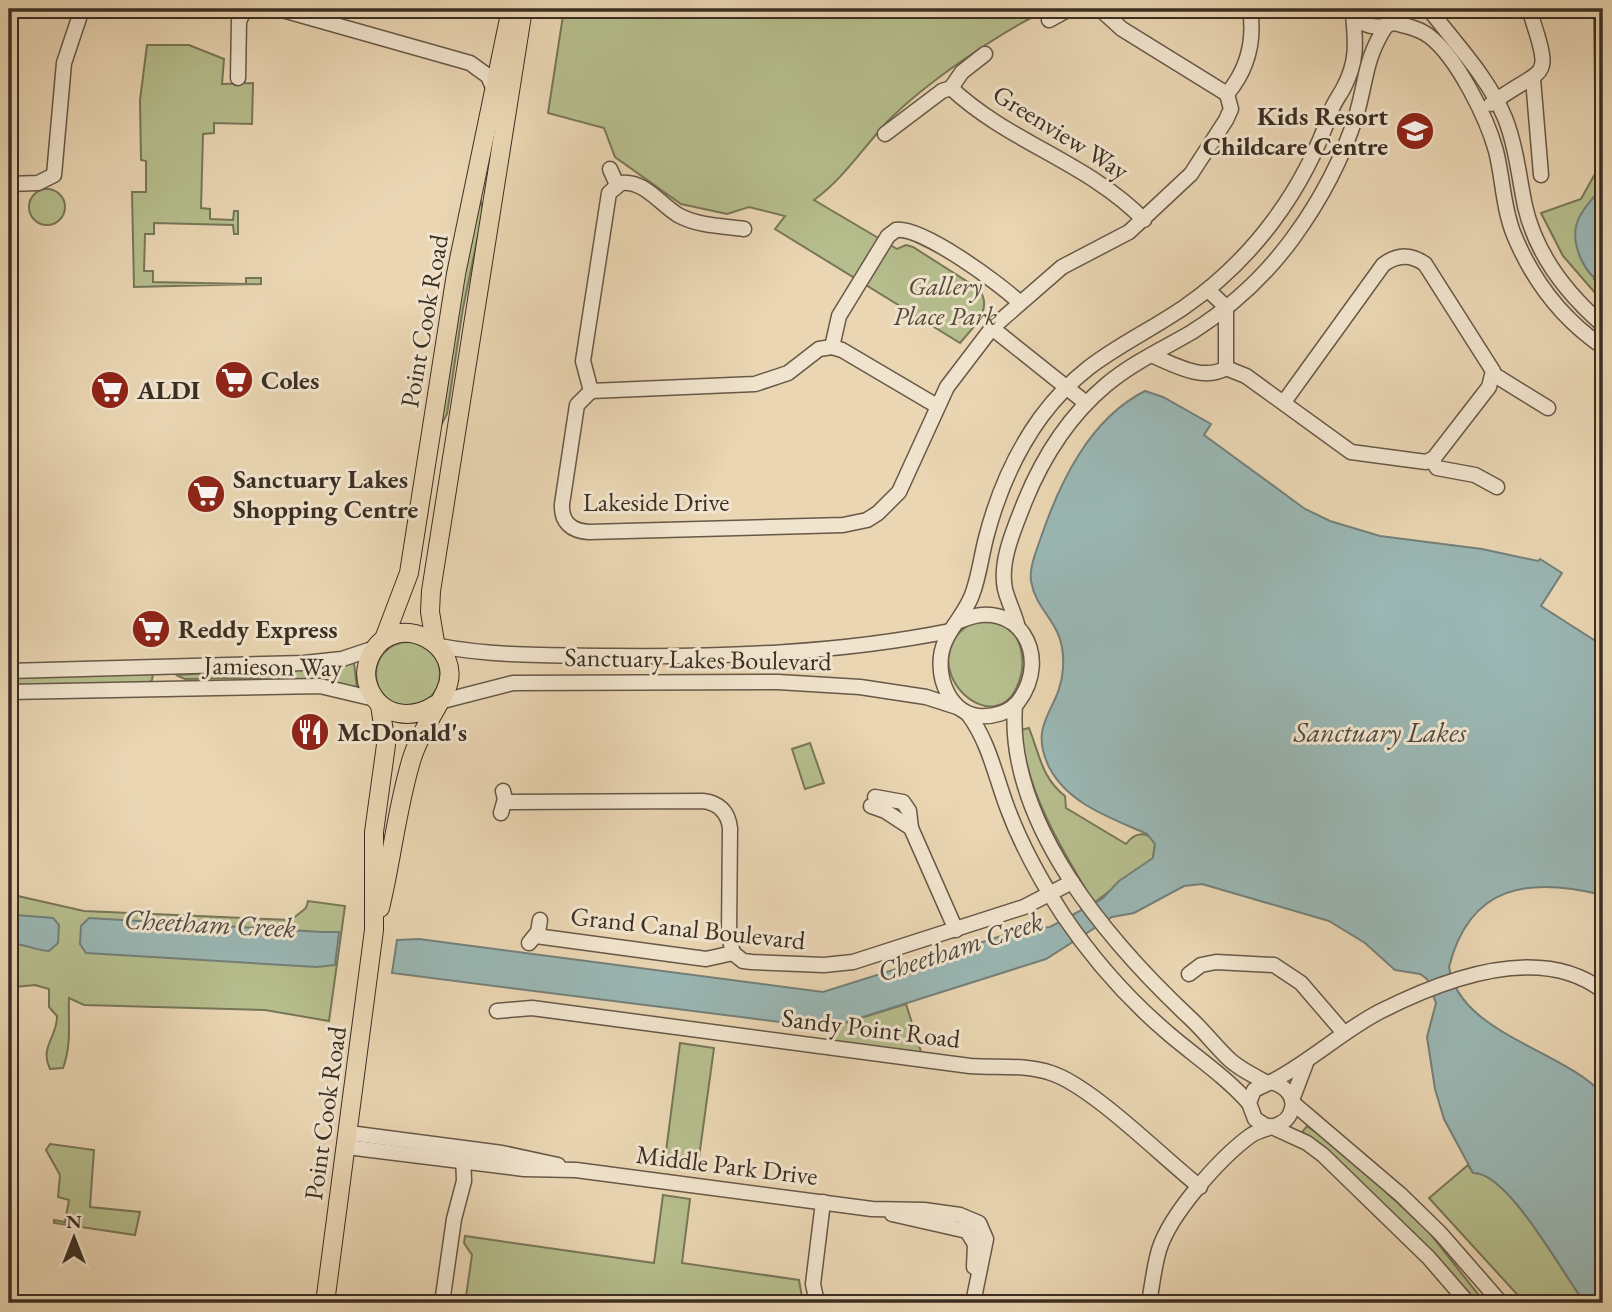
<svg xmlns="http://www.w3.org/2000/svg" width="1612" height="1312" font-family="'EB Garamond',serif">
<style>
.green{fill:#b6be8d;stroke:#787658;stroke-width:2}
.water{fill:#9ab7b4;stroke:#74807a;stroke-width:2}
.lines{fill:none;stroke-linecap:round;stroke-linejoin:round}
.minor-casing{stroke:#675847;stroke-width:17}
.major-casing{stroke:#3b2e23;stroke-width:20}
.minor{stroke:#f1e4ce;stroke-width:14}
.major{stroke:#ead6b3;stroke-width:18}
.labels{text-anchor:middle;dominant-baseline:central;stroke-width:6;stroke-linejoin:round;paint-order:stroke}
.poi-label{font-size:26px;font-weight:bold;fill:#3b2e23;stroke:#f1e4ce;text-anchor:start}
.street-label{font-size:26px;fill:#3b2e23;stroke:#f1e4ce}
.park-label{font-size:26px;font-style:italic;fill:#544b38;stroke:#f1e4ce}
.water-label{font-size:28px;font-style:italic;fill:#4e4940;stroke:#f1e4ce}
</style>
<rect width="100%" height="100%" fill="#ead6b3"/>
<filter id="stains"><feTurbulence type="fractalNoise" baseFrequency=".00286" numOctaves="4"/><feColorMatrix values="0 0 0 0 .2 0 0 0 0 .09 0 0 0 0 .02 0 0 0 .5 -.17"/></filter>
<radialGradient id="worn" r=".72"><stop offset=".6" stop-color="#630" stop-opacity="0"/><stop offset="1" stop-color="#630" stop-opacity=".3"/></radialGradient>
<g class="green">
<path d="M 564,9 L 1049,9 C 1001,31 924,84 887,122 C 864,147 842,180 814,200 L 897,249 L 906,245 L 913,247 L 979,289 C 994,310 973,327 960,343 L 775,229 L 785,216 L 749,207 L 727,214 L 681,204 L 615,157 L 604,128 L 548,113 Z"/>
<path d="M 1588,9 L 1603,9 L 1603,186 L 1592,200 L 1594,279 L 1603,283 L 1603,302 L 1563,256 L 1541,213 L 1581,199 L 1596,172 L 1594,16 Z"/>
<path d="M 147,45 L 189,45 L 224,59 L 222,84 L 253,83 L 252,124 L 214,123 L 214,133 L 203,134 L 201,208 L 210,209 L 210,219 L 233,220 L 234,211 L 238,211 L 238,234 L 234,234 L 233,225 L 154,223 L 154,234 L 145,234 L 144,271 L 153,271 L 153,282 L 246,284 L 246,278 L 261,278 L 261,284 L 134,287 L 132,192 L 146,192 L 146,161 L 141,160 L 140,100 Z"/>
<circle cx="47" cy="207" r="18"/>
<path d="M 480,197 L 483,212 L 463,308 L 447,414 L 439,429 L 456,314 Z"/>
<path d="M 979,619 C 987,621 999,621 1005,625 C 1021,635 1025,659 1021,675 C 1000,757 898,657 979,619 Z"/>
<circle cx="408" cy="674" r="32"/>
<path d="M 354,663 L 357,688 L 248,678 L 185,679 L 176,675 L 338,666 Z"/>
<path d="M 153,674 L 152,680 L 148,683 L 9,688 L 9,676 Z"/>
<path d="M 1029,728 C 1039,753 1042,779 1065,796 L 1066,808 L 1126,844 C 1134,833 1148,829 1155,844 L 1153,858 L 1094,903 C 1063,852 1026,792 1021,730 Z"/>
<path d="M 810,743 L 824,783 L 805,789 L 792,749 Z"/>
<path d="M 9,894 L 84,911 L 291,920 L 306,908 L 308,901 L 345,906 L 329,1021 L 265,1010 L 84,1005 L 69,998 C 68,1022 72,1044 63,1068 L 50,1069 C 39,1047 58,1036 57,1016 L 49,1007 L 49,989 L 35,985 L 15,987 L 15,947 L 9,947 Z"/>
<path d="M 906,1004 L 922,1055 L 832,1043 L 832,1027 Z"/>
<path d="M 680,1043 L 714,1048 L 697,1172 L 664,1167 Z"/>
<path d="M 1307,1126 L 1344,1153 L 1428,1231 L 1485,1303 L 1476,1303 L 1326,1149 L 1302,1132 Z"/>
<path d="M 50,1144 L 94,1150 L 90,1207 L 140,1212 L 135,1235 L 54,1223 L 54,1220 L 65,1222 L 69,1200 L 58,1197 L 60,1175 L 46,1150 Z"/>
<path d="M 1468,1165 L 1473,1173 C 1508,1171 1564,1276 1585,1303 L 1525,1303 L 1429,1198 Z"/>
<path d="M 663,1195 L 690,1199 L 682,1263 L 799,1280 L 803,1303 L 465,1303 L 472,1255 L 464,1243 L 465,1236 L 654,1263 Z"/>
</g>
<g class="water">
<path d="M 1603,186 L 1603,283 C 1585,276 1572,246 1576,227 C 1578,213 1595,196 1603,186 Z"/>
<path d="M 1145,391 L 1163,397 L 1211,424 L 1204,435 L 1305,509 L 1330,521 L 1380,536 L 1482,549 L 1538,561 L 1540,559 L 1562,573 L 1541,606 L 1594,640 L 1597,637 L 1603,641 L 1603,895 C 1529,877 1470,884 1449,967 C 1459,1033 1561,1049 1603,1094 L 1603,1303 L 1585,1303 C 1564,1276 1508,1171 1473,1173 L 1444,1119 L 1435,1089 L 1427,1037 L 1436,1003 L 1427,979 L 1420,974 L 1395,970 L 1365,943 L 1329,921 L 1202,884 L 1184,886 L 1134,913 L 1112,917 L 1046,959 L 828,1028 L 392,973 L 397,940 L 419,939 L 823,992 L 1027,928 L 1050,927 L 1102,899 L 1119,881 L 1153,858 L 1155,844 L 1147,834 C 1111,818 1068,804 1049,767 C 1027,721 1061,710 1063,668 C 1066,621 1037,616 1031,581 C 1029,568 1036,552 1040,540 C 1059,484 1089,419 1145,391 Z"/>
<path d="M 9,912 L 16,915 L 53,918 L 59,925 L 58,943 L 49,951 C 35,950 24,944 9,943 Z"/>
<path d="M 89,918 L 322,932 L 339,932 L 335,965 L 316,967 L 86,953 L 80,944 L 81,926 Z"/>
</g>
<g class="lines">
<g class="minor-casing">
<g id="minor">
<path d="M 279,9 L 470,63 L 488,76 L 495,92"/>
<path d="M 1100,9 L 1122,29 L 1227,94"/>
<path d="M 1429,9 C 1455,43 1488,77 1505,118 C 1516,146 1519,177 1525,206 C 1536,255 1566,293 1603,325"/>
<path d="M 1351,13 C 1367,33 1394,30 1408,9"/>
<path d="M 1049,20 L 1069,9"/>
<path d="M 1394,23 C 1406,26 1419,28 1429,36 C 1457,57 1487,118 1496,151 C 1503,179 1503,208 1514,235 C 1533,281 1562,319 1603,347"/>
<path d="M 238,78 L 239,21 L 245,9"/>
<path d="M 1533,79 L 1541,175"/>
<path d="M 951,88 C 1008,142 1089,163 1144,220"/>
<path d="M 1491,104 C 1546,63 1554,86 1529,9"/>
<path d="M 885,134 L 942,91 L 951,88 L 962,72 L 985,54"/>
<path d="M 610,169 L 617,185"/>
<path d="M 9,184 L 38,183 L 54,175 L 64,63 L 82,9"/>
<path d="M 744,229 C 722,226 698,226 678,215 C 660,204 644,180 621,183 L 609,193 L 583,361 L 591,391 L 577,405 L 562,504 C 561,522 571,531 589,532 L 843,525 L 867,520 L 878,513 L 899,492 L 947,387 L 992,328 L 1062,267 L 1129,232 L 1191,174 L 1226,120 L 1231,109 L 1227,94 C 1248,69 1255,41 1250,9"/>
<path d="M 992,328 L 1086,403"/>
<path d="M 832,347 L 839,316 L 888,236 L 896,230 C 921,226 999,283 1019,302"/>
<path d="M 1151,355 C 1173,364 1203,382 1226,368 L 1226,307 L 1208,290"/>
<path d="M 1226,368 L 1246,376 L 1351,452 L 1426,462 L 1434,458 L 1489,387 L 1493,371 L 1425,264 C 1411,254 1397,254 1383,265 L 1284,402"/>
<path d="M 1493,374 L 1548,408"/>
<path d="M 591,391 L 755,384 L 788,373 L 819,349 L 832,347 L 842,350 L 937,406"/>
<path d="M 1432,460 L 1437,468 L 1475,475 L 1497,487"/>
<path d="M 960,621 C 1017,595 1053,656 1018,702 C 1009,713 993,717 979,716 C 951,713 938,682 941,656 C 944,632 964,617 972,595 C 979,577 981,557 986,538 C 997,495 1015,453 1041,417 C 1085,358 1126,346 1183,308 C 1253,260 1304,190 1331,111 C 1334,102 1340,95 1344,87 C 1357,62 1356,44 1353,15"/>
<path d="M 1017,624 C 1014,613 1008,601 1005,589 C 999,561 1015,527 1025,501 C 1043,457 1069,416 1106,385 C 1132,363 1163,349 1192,332 C 1230,308 1266,275 1293,238 C 1320,201 1342,160 1356,116 C 1367,80 1364,60 1386,26"/>
<path d="M 439,646 C 498,657 555,655 615,656 C 726,657 841,653 950,631"/>
<path d="M 9,671 L 304,663 L 342,659 L 375,648"/>
<path d="M 9,692 L 320,686 L 375,699"/>
<path d="M 439,702 L 513,683 L 778,682 L 860,687 L 926,697 L 957,707"/>
<path d="M 1015,705 C 1006,823 1109,942 1190,1018 C 1204,1031 1216,1047 1230,1060 C 1241,1070 1255,1076 1267,1083"/>
<path d="M 968,714 C 989,742 995,775 1007,807 C 1021,845 1041,881 1063,915 C 1092,958 1129,1000 1169,1034 C 1196,1057 1225,1076 1249,1103"/>
<path d="M 875,797 L 903,802 L 909,811 L 911,828"/>
<path d="M 505,802 L 703,801 C 719,803 728,812 730,828 L 729,936 L 733,953"/>
<path d="M 871,806 L 885,811 L 911,828 L 956,930"/>
<path d="M 501,813 L 505,799 L 503,791"/>
<path d="M 536,936 L 706,959 L 733,953 L 743,961 L 752,962 L 824,965 L 853,962 L 1024,907 L 1072,882"/>
<path d="M 529,943 L 538,932 L 540,920"/>
<path d="M 1189,974 L 1201,965 L 1216,962 L 1274,965 L 1301,983 L 1344,1033"/>
<path d="M 497,1011 L 532,1008 L 970,1066 C 997,1068 1024,1064 1051,1073 C 1092,1086 1163,1158 1200,1187"/>
<path d="M 1271,1082 C 1310,1062 1341,1032 1379,1012 C 1442,980 1540,942 1603,991"/>
<path d="M 1292,1100 L 1306,1063"/>
<path d="M 1293,1103 L 1401,1195 L 1440,1233 L 1501,1303"/>
<path d="M 1270,1126 L 1307,1143 L 1323,1155 L 1429,1258 L 1468,1303"/>
<path d="M 349,1133 L 502,1153 L 558,1165"/>
<path d="M 347,1147 L 524,1169 L 576,1170 L 872,1209 L 924,1210 L 960,1215 L 979,1223 L 986,1239 L 973,1303"/>
<path d="M 892,1214 L 967,1231 L 975,1244 L 974,1267"/>
<path d="M 442,1303 L 454,1219 L 464,1181 L 463,1153"/>
<path d="M 817,1303 L 813,1284 L 823,1202"/>
<path d="M 1149,1303 C 1152,1286 1154,1267 1159,1250 C 1170,1214 1220,1158 1250,1136 C 1262,1127 1284,1128 1290,1114 C 1298,1098 1286,1086 1271,1082 L 1254,1090 L 1249,1103 L 1255,1119 L 1266,1126"/>
</g>
</g>
<g class="major-casing">
<g id="major">
<path d="M 384,639 L 409,573 L 456,274 L 511,9"/>
<path d="M 435,642 L 430,612 L 431,591 L 523,9"/>
<path d="M 380,908 C 392,859 397,806 412,758 C 420,733 434,714 445,692 C 468,646 397,608 372,653 C 366,664 364,676 369,688 C 381,717 412,720 435,705"/>
<path d="M 325,1303 L 374,930 L 374,832 L 386,745 L 380,705"/>
</g>
</g>
<use href="#minor" class="minor"/>
<use href="#major" class="major"/>
</g>
<defs>
<g id="school-disc" transform="scale(2.0125)"><circle r="9.5" fill="#8f2418" stroke="#f1e4ce"/><path d="M0-5L7-2L0 1L-7-2ZM-4 1L0 2.5L4 1V4Q0 6-4 4Z" fill="#fff"/></g>
<g id="supermarket-disc" transform="scale(2.0125)"><circle r="9.5" fill="#8f2418" stroke="#f1e4ce"/><path d="M-6-5.5h2.5l.6 2H6L4.5 2H-2.5L-4.4-4H-6ZM-1.5 3.2a1.3 1.3 0 1 0 .1 0ZM3 3.2a1.3 1.3 0 1 0 .1 0Z" fill="#fff"/></g>
<g id="restaurant-disc" transform="scale(2.0125)"><circle r="9.5" fill="#8f2418" stroke="#f1e4ce"/><path d="M-5-6h1v4h1v-4h1v4h1v-4h1v5L-1.5 .5V6h-2V.5L-5-1ZM5-6V6H3V1.5H1.5Q1.5-4 5-6Z" fill="#fff"/></g>
</defs>
<g fill-rule="evenodd">
<use href="#school-disc" x="1415" y="131"/>
<use href="#supermarket-disc" x="234" y="380"/>
<use href="#supermarket-disc" x="110" y="390"/>
<use href="#supermarket-disc" x="206" y="494"/>
<use href="#supermarket-disc" x="151" y="629"/>
<use href="#restaurant-disc" x="310" y="732"/>
</g>
<g class="labels">
<g class="poi-label">
<text x="1388" y="116" text-anchor="end">Kids Resort<tspan x="1388" dy="30">Childcare Centre</tspan></text>
<text x="261" y="380">Coles</text>
<text x="137" y="390">ALDI</text>
<text x="233" y="479">Sanctuary Lakes<tspan x="233" dy="30">Shopping Centre</tspan></text>
<text x="178" y="629">Reddy Express</text>
<text x="337" y="732">McDonald's</text>
</g>
<g class="street-label">
<text transform="translate(1061 132) rotate(32)">Greenview Way</text>
<text transform="translate(424 321) rotate(-80)">Point Cook Road</text>
<text x="656" y="502">Lakeside Drive</text>
<text transform="translate(698 659) rotate(1)">Sanctuary Lakes Boulevard</text>
<text transform="translate(273 666) rotate(1)">Jamieson Way</text>
<text transform="translate(688 928) rotate(6)">Grand Canal Boulevard</text>
<text transform="translate(871 1028) rotate(7)">Sandy Point Road</text>
<text transform="translate(325 1113) rotate(-82)">Point Cook Road</text>
<text transform="translate(727 1165) rotate(7)">Middle Park Drive</text>
</g>
<g class="park-label">
<text x="945" y="286">Gallery<tspan x="945" dy="30">Place Park</tspan></text>
</g>
<g class="water-label">
<text x="1380" y="732">Sanctuary Lakes</text>
<text transform="translate(210 923) rotate(3)">Cheetham Creek</text>
<text transform="translate(960 946) rotate(-18)">Cheetham Creek</text>
</g>
</g>
<rect width="1612" height="1312" fill="none" stroke="#ead6b3" stroke-width="35"/>
<rect x="10" y="10" width="1591" height="1291" fill="none" stroke="#3b2e23" stroke-width="3.5"/>
<rect x="18" y="18" width="1577" height="1277" fill="none" stroke="#3b2e23" stroke-width="2"/>
<g transform="translate(74 1238)" stroke="#f1e4ce" stroke-width="5" paint-order="stroke">
<path d="M0-5L12 26L0 18L-12 26Z" fill="#3b2e23"/>
<text y="-10" font-size="19" font-weight="bold" text-anchor="middle" fill="#3b2e23">N</text>
</g>
<rect width="100%" height="100%" filter="url(#stains)"/>
<rect width="100%" height="100%" fill="url(#worn)"/>
</svg>
